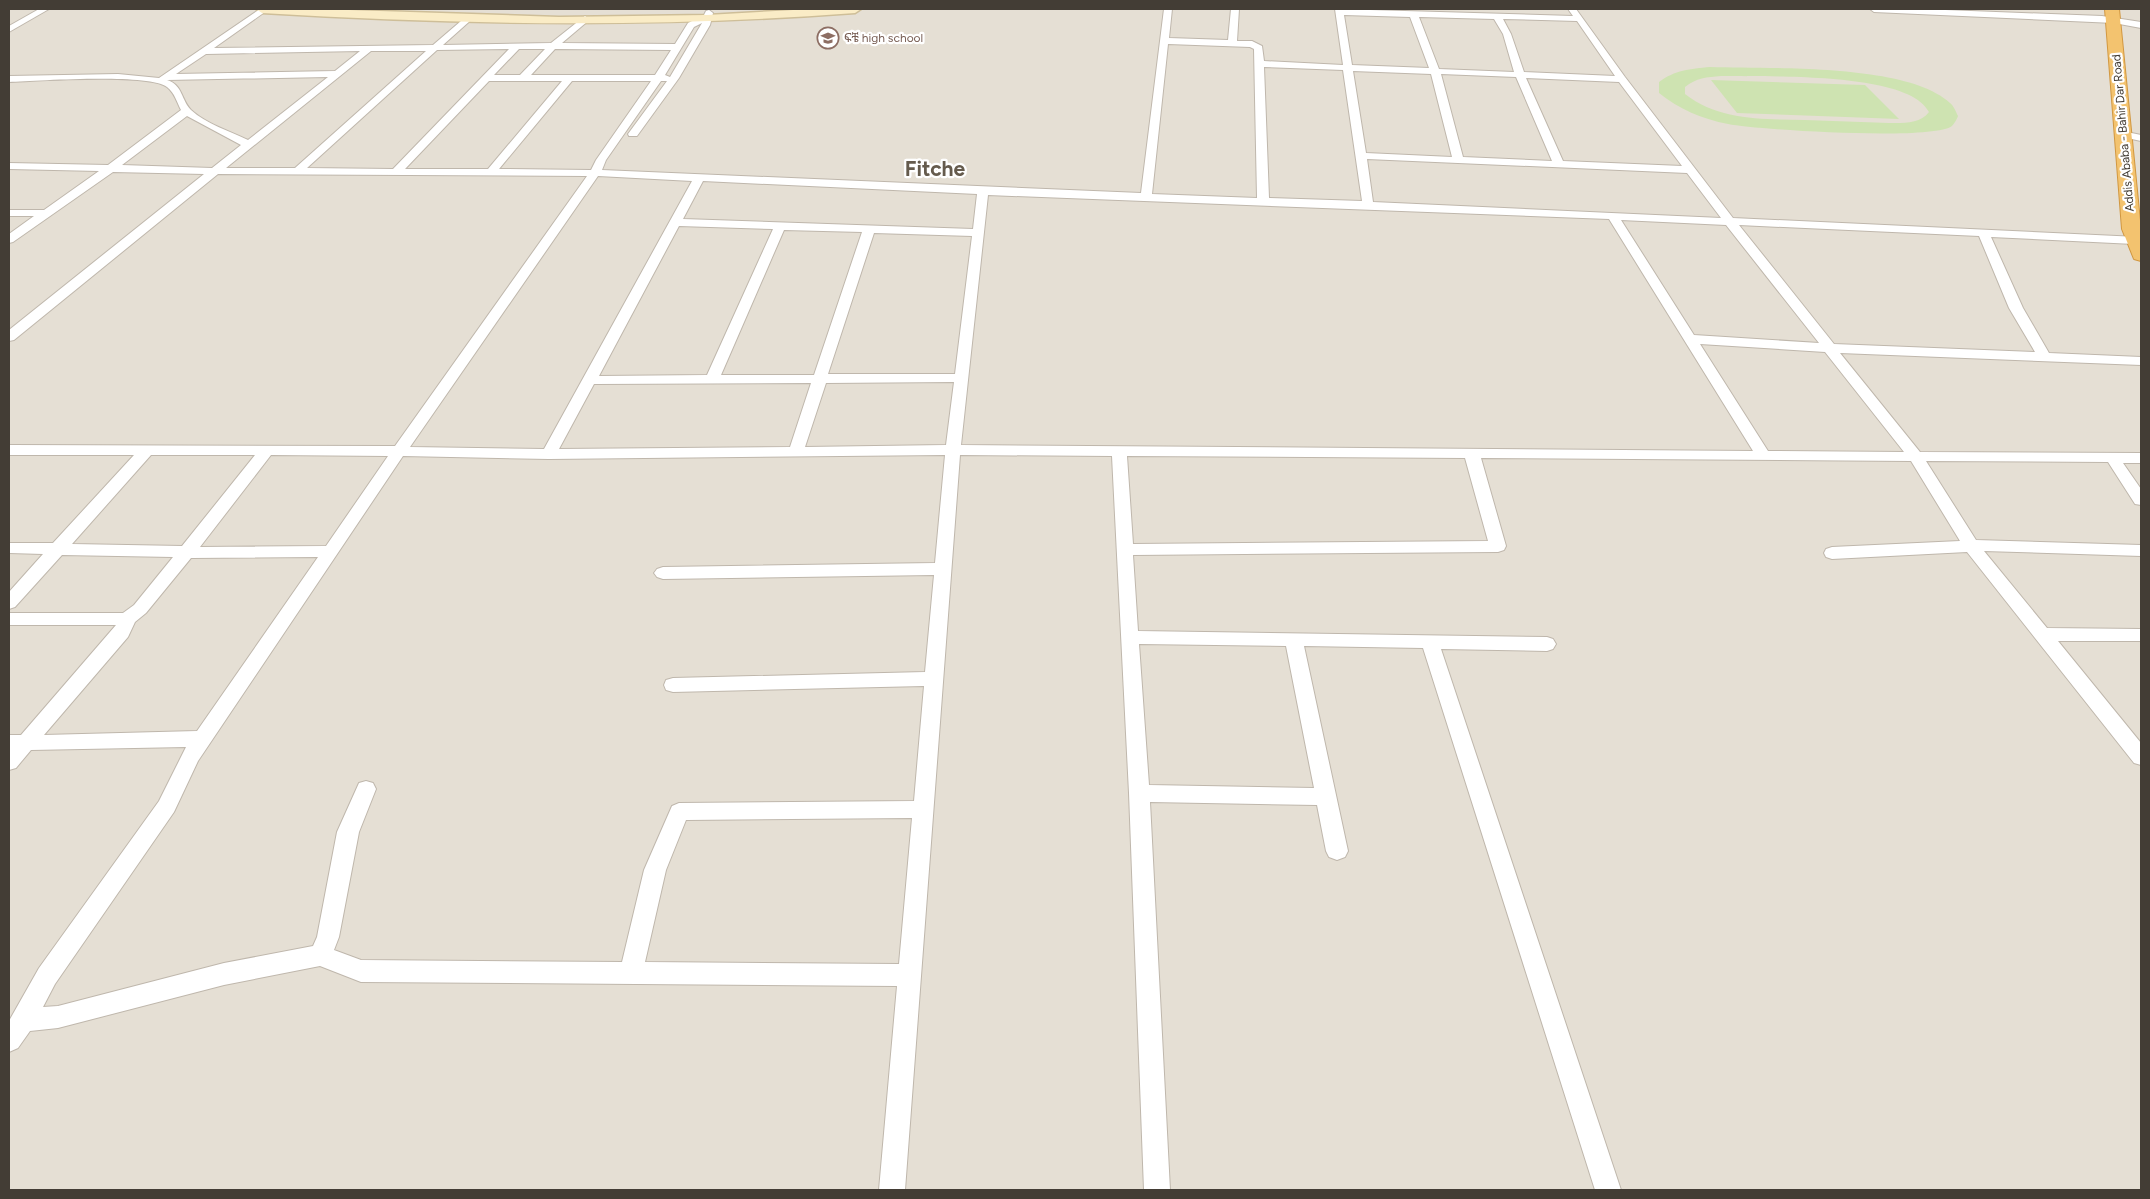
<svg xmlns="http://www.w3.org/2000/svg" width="2150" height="1199" font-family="Figtree,'Noto Sans Ethiopic',sans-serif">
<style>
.residential{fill:#e5dfd4}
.green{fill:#cee3b1;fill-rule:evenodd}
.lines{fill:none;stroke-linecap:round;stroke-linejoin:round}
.street-casing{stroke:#bfb7ac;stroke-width:2}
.secondary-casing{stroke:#cebe98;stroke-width:3}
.highway-casing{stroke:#d19740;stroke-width:2}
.street{fill:#fff;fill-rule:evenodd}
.secondary{fill:#faecc6;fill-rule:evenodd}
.highway{fill:#f3c36f;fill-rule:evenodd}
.labels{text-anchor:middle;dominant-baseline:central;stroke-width:4.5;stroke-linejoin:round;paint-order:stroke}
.far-education-label{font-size:12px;fill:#785e54;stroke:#fff;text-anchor:start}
.far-street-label{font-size:12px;fill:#433d35;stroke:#fff}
.far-town-label{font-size:21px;font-weight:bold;fill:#655b4d;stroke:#fff}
</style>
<rect width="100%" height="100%" fill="#f1ede5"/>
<rect class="residential" x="9" y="9" width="2132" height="1181"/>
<g class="green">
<path d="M 1710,67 C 1769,69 1907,63 1950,103 C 1954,106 1956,112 1958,116 C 1957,119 1954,124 1952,126 C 1933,141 1758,130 1728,124 C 1702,119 1679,109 1659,93 L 1659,82 C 1675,70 1690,69 1710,67 ZM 1721,76 C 1765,77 1909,71 1929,112 C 1920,124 1904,123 1889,123 C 1861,122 1833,121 1805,120 C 1764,119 1719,121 1685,94 L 1685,87 C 1696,78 1707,77 1721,76 Z"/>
<path d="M 1711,80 L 1865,85 L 1899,119 L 1737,113 Z"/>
</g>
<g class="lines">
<g class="street-casing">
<g id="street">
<path d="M 39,9 L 49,9 L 9,32 L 9,26 Z"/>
<path d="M 260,9 L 269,9 L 214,48 L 433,45 L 468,15 L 471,16 L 471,20 L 443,45 L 551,43 L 585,16 L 589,19 L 588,21 L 562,43 L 675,44 L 688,23 L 704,15 L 706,11 L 709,10 L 713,13 L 710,25 L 679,78 L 637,136 L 629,136 L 628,134 L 667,81 L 661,81 L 606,160 L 602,170 L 1141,193 L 1164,9 L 1172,9 L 1169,38 L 1228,40 L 1231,9 L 1239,9 L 1237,41 L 1252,41 L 1262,46 L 1264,61 L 1343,65 L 1335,9 L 1573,16 L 1568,9 L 1576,9 L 1625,77 L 1733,218 L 2138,237 L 2140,240 L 2138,243 L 2134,244 L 1991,237 L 2023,308 L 2049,353 L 2141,357 L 2141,365 L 1840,353 L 1920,452 L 2141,453 L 2141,463 L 2123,463 L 2141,489 L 2141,505 L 2135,504 L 2108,462 L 1926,461 L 1976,540 L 2141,545 L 2141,556 L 1984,551 L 2047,628 L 2141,629 L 2141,641 L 2058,641 L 2141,743 L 2141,765 L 2134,763 L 1967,552 L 1832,559 L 1826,557 L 1824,553 L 1826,549 L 1832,547 L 1960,541 L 1911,461 L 1481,458 L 1506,546 L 1504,550 L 1498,552 L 1133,555 L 1138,631 L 1547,637 L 1553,639 L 1556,644 L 1553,649 L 1547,651 L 1441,649 L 1621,1190 L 1595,1190 L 1423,648 L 1304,646 L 1348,851 L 1345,857 L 1337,860 L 1329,857 L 1326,851 L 1317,805 L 1150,802 L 1170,1190 L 1144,1190 L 1129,793 L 1112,456 L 960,455 L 905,1190 L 879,1190 L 897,986 L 361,982 L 320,966 L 224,985 L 58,1028 L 30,1031 L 18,1048 L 9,1052 L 9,1021 L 39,968 L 159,801 L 186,747 L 31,750 L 16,768 L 9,770 L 9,735 L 21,735 L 116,625 L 9,625 L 9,613 L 123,613 L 134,605 L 173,557 L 62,555 L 15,607 L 9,609 L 9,592 L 43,554 L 9,553 L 9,543 L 53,543 L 134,455 L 9,455 L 9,445 L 395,446 L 587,176 L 218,174 L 14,340 L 9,341 L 9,330 L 204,174 L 113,172 L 13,242 L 9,243 L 9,234 L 34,216 L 9,216 L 9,210 L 44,210 L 99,171 L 9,169 L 9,163 L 108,165 L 181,110 C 177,103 175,93 167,87 C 148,73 37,81 9,82 L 9,76 L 118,74 L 159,78 ZM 1344,15 L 1410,17 L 1429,68 L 1352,65 ZM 1419,17 L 1494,19 L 1503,34 L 1514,72 L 1439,69 ZM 1503,19 L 1577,21 L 1615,76 L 1524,72 L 1511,34 ZM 702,23 L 670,77 L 665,75 L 694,27 ZM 1168,44 L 1250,47 L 1254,49 L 1257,198 L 1152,194 ZM 509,49 L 393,169 L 307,168 L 437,50 ZM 519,49 L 545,49 L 520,75 L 494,75 ZM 555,49 L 671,50 L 655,75 L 531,75 ZM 360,51 L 335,71 L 176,74 L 206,54 ZM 371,51 L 426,51 L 295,168 L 226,168 ZM 1264,67 L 1343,70 L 1362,201 L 1269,198 ZM 1353,71 L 1431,74 L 1452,157 L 1366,153 ZM 1441,74 L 1516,77 L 1552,161 L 1463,157 ZM 328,77 L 248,140 C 230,131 206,124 191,110 C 181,100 183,85 167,80 ZM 1526,78 L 1619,82 L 1682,166 L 1563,161 ZM 489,81 L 562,81 L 488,169 L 405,169 ZM 572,81 L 651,81 L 596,160 L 591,170 L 499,169 ZM 187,116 L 241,145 L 212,168 L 122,165 ZM 1367,159 L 1687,173 L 1721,218 L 1373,202 ZM 598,176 L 692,181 L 544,449 L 410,447 ZM 703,181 L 977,194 L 973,229 L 683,219 ZM 988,195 L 1609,219 L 1753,451 L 961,445 ZM 1621,220 L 1726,225 L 1819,343 L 1694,335 ZM 1739,225 L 1979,236 L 2009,308 L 2035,352 L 1834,344 ZM 679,226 L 773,229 L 707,375 L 599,376 ZM 784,230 L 862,232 L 814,375 L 721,375 ZM 874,233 L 972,236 L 955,374 L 828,374 ZM 1700,344 L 1825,352 L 1904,452 L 1768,451 ZM 954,382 L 946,445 L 805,447 L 826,383 ZM 811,383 L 790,447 L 559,449 L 594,384 ZM 151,455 L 255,455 L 182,546 L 72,544 ZM 271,455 L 388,456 L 326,546 L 200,547 ZM 945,455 L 935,563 L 663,567 L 657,569 L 654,573 L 657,577 L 663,579 L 934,575 L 925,672 L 673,678 L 666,680 L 664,685 L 666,690 L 673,692 L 924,686 L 914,801 L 679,803 L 672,806 L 644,870 L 622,962 L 361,960 L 334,950 L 339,937 L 359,832 L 376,789 L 373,783 L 366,781 L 359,783 L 337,832 L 317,937 L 313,946 L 224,963 L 58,1006 L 43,1007 L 55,984 L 174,812 L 198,761 L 403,456 L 549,459 ZM 1127,456 L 1465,458 L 1488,541 L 1133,544 ZM 318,557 L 197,731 L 44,735 L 128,637 L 135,622 L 146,613 L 191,558 ZM 1139,644 L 1286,646 L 1314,788 L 1149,785 ZM 912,818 L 899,964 L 645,962 L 666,870 L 686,820 Z"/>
<path d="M 1870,9 L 1920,9 L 2102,16 L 2141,22 L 2141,28 L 2114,23 L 1874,12 Z"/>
<path d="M 2122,131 L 2141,135 L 2141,141 L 2118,136 L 2117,134 Z"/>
</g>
</g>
<g class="secondary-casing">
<path id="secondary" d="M 256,9 L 318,9 L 559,17 L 707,15 L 811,9 L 861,9 L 855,13 C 657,28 460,25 262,13 Z"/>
</g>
<g class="highway-casing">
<path id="highway" d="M 2105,9 L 2119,9 L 2141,231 L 2141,261 L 2134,259 L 2122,229 Z"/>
</g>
<use href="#street" class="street"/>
<use href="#secondary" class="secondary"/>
<use href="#highway" class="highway"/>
</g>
<defs>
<g id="school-ring" transform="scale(1.125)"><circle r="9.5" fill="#fff" stroke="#8d6e63" stroke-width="1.5"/><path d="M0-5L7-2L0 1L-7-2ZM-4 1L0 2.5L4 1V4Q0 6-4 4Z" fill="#8d6e63"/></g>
</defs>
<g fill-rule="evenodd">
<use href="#school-ring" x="828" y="38"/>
</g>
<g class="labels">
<g class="far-education-label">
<text x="844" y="38">ፍቼ high school</text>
</g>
<g class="far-street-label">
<text transform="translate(2123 133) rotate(-95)">Addis Ababa - Bahir Dar Road</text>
</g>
<g class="far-town-label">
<text x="935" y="168">Fitche</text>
</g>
</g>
<rect width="2150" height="1199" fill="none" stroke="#433d35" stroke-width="20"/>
</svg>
